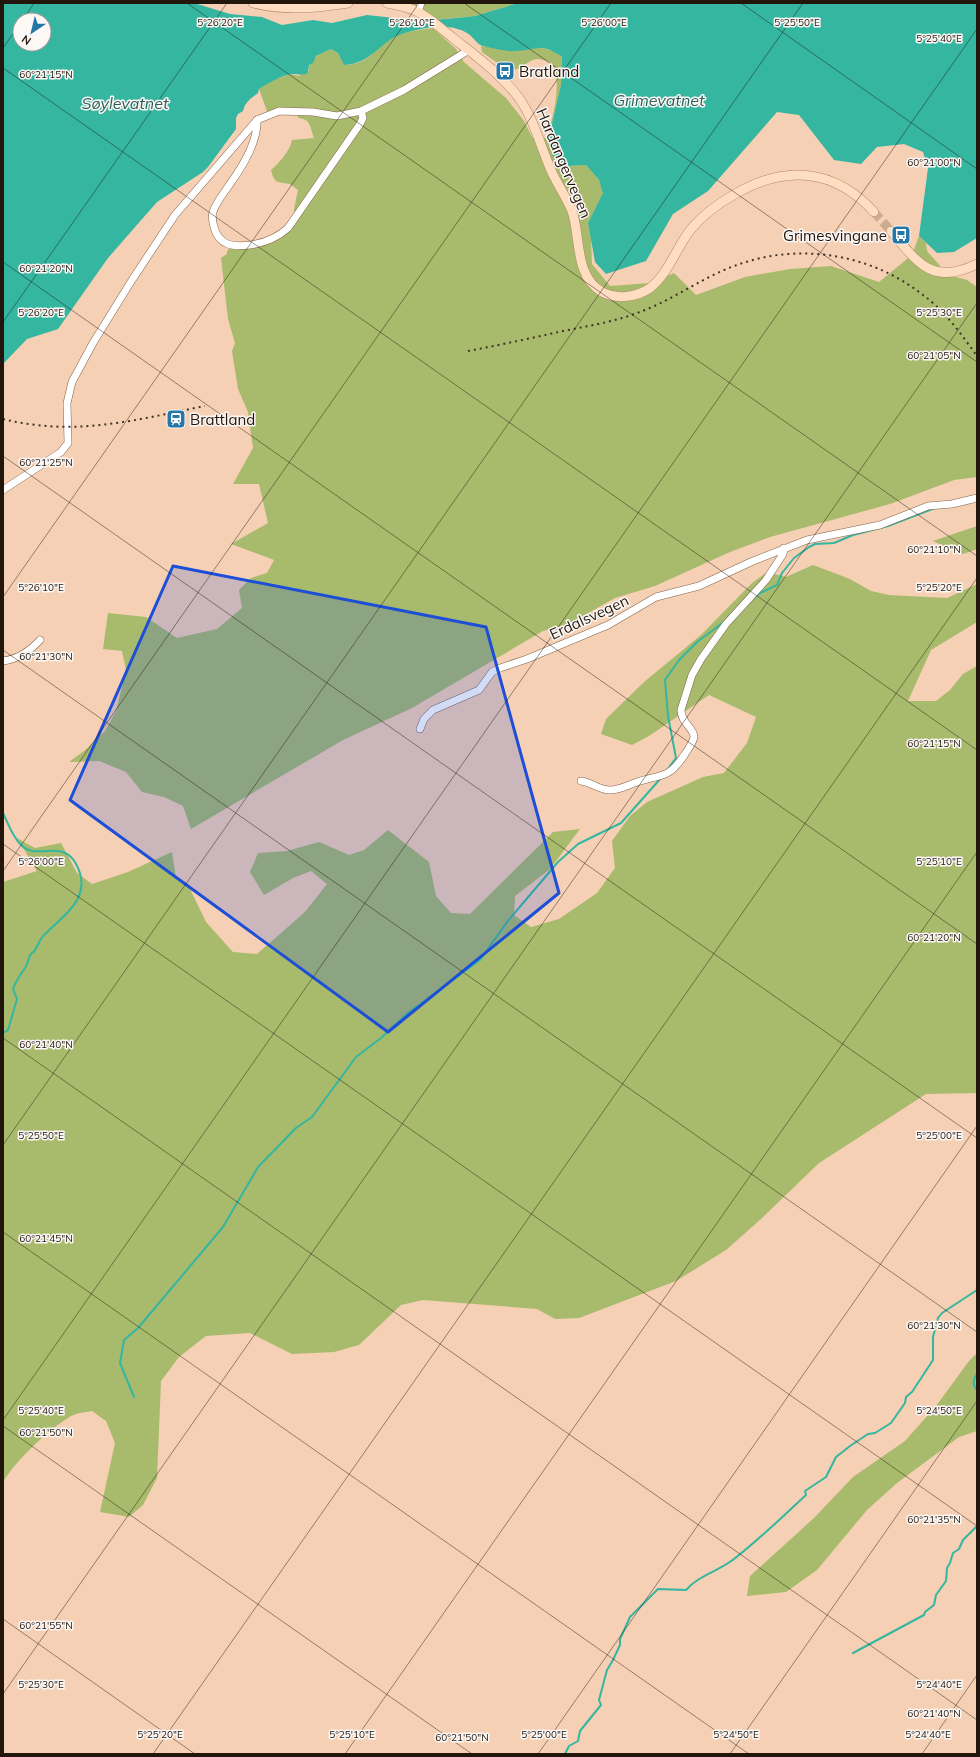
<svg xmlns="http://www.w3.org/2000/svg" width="980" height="1757" font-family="Mulish,sans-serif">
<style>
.green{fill:#a8ba6c}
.water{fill:#34b6a1;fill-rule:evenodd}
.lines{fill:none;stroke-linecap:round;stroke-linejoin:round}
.stream{stroke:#34b6a1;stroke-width:2}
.major-tunnel{stroke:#cbab92;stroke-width:9;stroke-dasharray:9 4.5;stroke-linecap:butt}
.minor-casing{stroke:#836349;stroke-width:8}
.major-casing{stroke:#b28867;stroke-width:10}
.minor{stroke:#fff;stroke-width:7}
.major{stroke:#ffddc1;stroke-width:9}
.rail{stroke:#433225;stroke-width:2;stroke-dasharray:2 4;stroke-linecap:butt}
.marked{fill:#1d4ed8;fill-opacity:0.2;stroke:#1d4ed8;stroke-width:3;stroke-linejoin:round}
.ticks{fill:none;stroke:#22150b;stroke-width:1;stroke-opacity:0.45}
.labels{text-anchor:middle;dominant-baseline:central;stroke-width:3;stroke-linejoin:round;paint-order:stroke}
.poi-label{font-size:15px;fill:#22150b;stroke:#fcf8f6;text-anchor:start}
.street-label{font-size:15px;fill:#22150b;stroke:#fcf8f6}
.water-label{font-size:16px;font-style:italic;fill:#2d6057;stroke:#fcf8f6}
.ticks-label{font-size:10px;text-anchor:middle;fill:#22150b;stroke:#fcf8f6;stroke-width:3;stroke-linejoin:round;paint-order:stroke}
</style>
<rect width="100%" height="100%" fill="#f5d0b4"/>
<g class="green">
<path d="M 409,3 L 518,3 L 475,16 L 422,21 Z"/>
<path d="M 433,28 L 456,49 L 464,62 L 506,98 L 524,121 L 532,137 L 548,138 C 552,115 563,86 552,63 C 544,60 537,56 529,62 C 525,64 523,68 518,69 C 507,72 491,58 482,52 L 481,46 L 516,51 L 538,47 L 553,51 L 562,57 L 561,85 L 549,136 L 553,157 L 569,166 L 586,165 L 599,180 L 604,192 L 588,223 L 591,239 L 592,264 L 610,286 L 651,283 L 674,273 L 696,295 L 745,277 L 790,269 L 831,266 L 879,282 L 912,255 L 919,236 L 926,243 L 927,251 L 948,275 L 967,280 L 977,287 L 977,477 L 954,480 L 890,504 L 770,537 L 730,552 L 655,586 L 615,598 L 569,624 L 543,631 L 412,708 L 343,740 L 191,829 L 183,806 L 164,797 L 142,792 L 126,772 L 99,761 L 69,762 L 84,751 L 105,731 L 116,711 L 126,670 L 122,651 L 103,649 L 108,613 L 146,617 L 177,638 L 217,629 L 242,608 L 239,590 L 251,578 L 267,573 L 274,560 L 231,544 L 268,523 L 259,484 L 233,484 L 253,448 L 248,412 L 238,389 L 232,351 L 235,343 L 228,319 L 221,258 L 227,254 L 227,251 L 230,248 L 255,247 L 295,223 L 294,209 L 298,190 C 295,188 292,185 289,184 C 277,181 275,185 271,170 C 279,163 290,151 292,140 L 314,138 C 310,127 311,119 298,118 L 298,113 L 280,114 L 269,117 L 259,89 L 271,81 L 290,74 L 299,76 L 309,71 C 308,59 321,53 331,49 L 338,53 L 344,65 C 370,65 375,47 393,38 C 404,31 420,30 433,28 Z"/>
<path d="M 977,526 L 977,549 L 963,554 L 933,541 Z"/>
<path d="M 813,565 L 850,579 L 871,591 L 889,595 L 947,598 L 977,584 L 977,622 L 931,650 L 908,701 L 936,701 L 950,690 L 963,674 L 977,666 L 977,1093 L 926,1094 L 819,1163 L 761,1219 L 726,1250 L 676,1281 L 579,1318 L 555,1319 L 537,1309 L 423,1300 L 401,1305 L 359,1345 L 334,1352 L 292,1354 L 250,1333 L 206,1336 L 179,1357 L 161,1381 L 157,1478 L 143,1505 L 129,1517 L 100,1512 L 115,1443 L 106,1421 L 92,1411 C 86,1412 77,1413 71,1416 C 49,1429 16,1460 3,1482 L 3,882 L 37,871 L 17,838 L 35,848 L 61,843 L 77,873 L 92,884 L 128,872 L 172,852 L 176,878 L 190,889 L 206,922 L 233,952 L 257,954 L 305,912 L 327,884 L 311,871 L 293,878 L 264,895 L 250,872 L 258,853 L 287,851 L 319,842 L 349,855 L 364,850 L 388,830 L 429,862 L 436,896 L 451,913 L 470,914 L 553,832 L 580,829 L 550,869 L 515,896 L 514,915 L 531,927 L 559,919 L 597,893 L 615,868 L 612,841 L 630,816 L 647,802 L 703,777 L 724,773 L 747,743 L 756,717 L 709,695 L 649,736 L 632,745 L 601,734 L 606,719 L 644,682 L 701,635 L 752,583 L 767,572 L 786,577 Z"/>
<path d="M 977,1353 L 977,1431 L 959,1437 L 897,1483 L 867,1510 L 817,1570 L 786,1592 L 747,1596 L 750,1576 L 814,1518 L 853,1477 L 905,1441 L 936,1406 L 969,1361 Z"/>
</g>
<path class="water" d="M 3,3 L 194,3 L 230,14 L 262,17 L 282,25 L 313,20 L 332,23 L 367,15 L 422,21 L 456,18 L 475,16 L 518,3 L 977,3 L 977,238 L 954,252 L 937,253 L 919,236 L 928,168 L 923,152 L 904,144 L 877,147 L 861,164 L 834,160 L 799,115 L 777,112 L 708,191 L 673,214 L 646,261 L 606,274 L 595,262 L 588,223 L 603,193 L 599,180 L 586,165 L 569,166 L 553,157 L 549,136 L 561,85 L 562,57 C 540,42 539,50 516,51 C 506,52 493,48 483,46 C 477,45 473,36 467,33 C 463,30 452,27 447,27 C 433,26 415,30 402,34 C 380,41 372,64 344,65 L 338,53 L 331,49 L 316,56 L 313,63 L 309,65 L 308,73 C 301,76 299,74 292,74 C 282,75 267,84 259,89 L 258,93 L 250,99 L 245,105 L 243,111 L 238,114 L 236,118 L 236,129 L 208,167 L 203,172 L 157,202 L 108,258 L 58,329 L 27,339 L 3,364 ZM 20,20 L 44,20 L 44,44 L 20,44 Z"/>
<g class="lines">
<g class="stream">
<path d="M 753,599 L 760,593 L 777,585 L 782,573 L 794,558 L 809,547 L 815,544 L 834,543 L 853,535 L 888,526 L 935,508"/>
<path d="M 667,770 L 676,758 L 668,716 L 665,680 L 679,660 L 697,642 L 725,621"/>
<path d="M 3,813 C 8,823 12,836 21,845 C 37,861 60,839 75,862 C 95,896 65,914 44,935 C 40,939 38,945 35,950 C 34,952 32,953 31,954 C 28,958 28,964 25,968 C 19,977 17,978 13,989 L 17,999 L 8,1030 L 3,1033"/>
<path d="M 977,1373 C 974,1380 971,1383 977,1390"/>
<path d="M 134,1397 L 120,1363 L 124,1340 L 138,1328 L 223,1227 L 258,1167 L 296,1128 L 312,1117 L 356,1057 L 381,1038 L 408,1013 L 480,960 L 507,922 L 558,862 L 578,844 L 621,823 L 661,778"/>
<path d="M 853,1653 L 924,1615 L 925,1612 L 934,1605 L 936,1595 L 946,1581 L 947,1568 L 950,1563 L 953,1553 L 959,1549 L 963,1540 L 977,1526"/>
<path d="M 565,1754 L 569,1746 L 578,1741 L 580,1731 L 601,1705 L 599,1700 L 607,1670 L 613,1660 L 620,1645 L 620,1639 L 630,1617 L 658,1589 L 686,1590 C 699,1575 719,1571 734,1559 C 760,1539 782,1517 806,1495 L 805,1491 L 826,1477 L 836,1457 L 850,1446 L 868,1434 L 875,1433 L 891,1423 L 905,1403 L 906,1397 L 912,1392 L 933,1360 L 933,1337 L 938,1318 L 942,1313 L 977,1290"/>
</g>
<path class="major-tunnel" d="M 874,212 L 891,231"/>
<g class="minor-casing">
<g id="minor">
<path d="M 418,12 L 421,3"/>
<path d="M 257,120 C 258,141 243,166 230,184 C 224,193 216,202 213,212 C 211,217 213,222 214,227 C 219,246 233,247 250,245 C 264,243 278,237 288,228 L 360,124 L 363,118 L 361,111"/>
<path d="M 3,490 L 61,452 L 68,443 L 67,403 L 72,382 L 93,343 L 132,280 L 175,215 L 257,120 L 279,111 L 313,112 L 337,116 L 361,111 L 404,90 L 469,50"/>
<path d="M 3,661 C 18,659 30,651 40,640"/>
<path d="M 420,729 L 424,719 L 433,710 L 479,690 L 492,672 L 500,668 L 527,659 L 608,625 L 656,597 L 699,586 L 753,561 L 807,540 L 880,525 L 928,506 L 952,504 L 977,498"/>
<path d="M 581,781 C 591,782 599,790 610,790 C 620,790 628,785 637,782 C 662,774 669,779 685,754 C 688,749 693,743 694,737 C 694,728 681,723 681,710 L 692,675 L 701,659 L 726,624 L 766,580 L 783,554 L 784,548"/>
</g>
</g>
<g class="major-casing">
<g id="major">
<path d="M 253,3 C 285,11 316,8 348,3"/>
<path d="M 387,3 C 398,5 409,7 418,12 C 431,19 442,29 453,38 C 476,56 501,74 519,98 C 533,118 539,141 548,163 C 554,180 565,194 572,211 C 581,237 574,276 602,292 C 617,300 637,297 650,288 C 669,273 676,248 691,229 C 703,215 719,203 735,194 C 785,165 834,168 874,212"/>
<path d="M 891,231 C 918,263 932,286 977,264"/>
</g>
</g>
<use href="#minor" class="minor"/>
<use href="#major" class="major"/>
<g class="rail">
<path d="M 468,351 C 500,345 532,338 563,331 C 588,326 613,322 637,313 C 672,301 702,277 737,265 C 800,242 871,254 923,295 C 945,311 961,334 977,356"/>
<path d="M 3,419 C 75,437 135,420 205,406"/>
</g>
</g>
<path class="marked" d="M 173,566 L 486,627 L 559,893 L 388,1032 L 70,800 Z"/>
<path class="ticks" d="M 187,3 L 977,556M 464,3 L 977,362M 741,3 L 977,169M 23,20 L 34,3M 3,48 L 20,24M 3,68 L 977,750M 3,262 L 977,944M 3,322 L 227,3M 3,456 L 977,1138M 3,597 L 419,3M 3,650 L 977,1332M 3,844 L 977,1526M 3,871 L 611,3M 3,1038 L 977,1720M 3,1145 L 803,3M 3,1232 L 749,1754M 3,1420 L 977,29M 3,1426 L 472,1754M 3,1619 L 195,1754M 3,1694 L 977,303M 153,1754 L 977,578M 345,1754 L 977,852M 538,1754 L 977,1126M 730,1754 L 977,1401M 922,1754 L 977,1675"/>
<defs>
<g id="bus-square" transform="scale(1)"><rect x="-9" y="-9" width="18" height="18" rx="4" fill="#2577a8" stroke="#fcf8f6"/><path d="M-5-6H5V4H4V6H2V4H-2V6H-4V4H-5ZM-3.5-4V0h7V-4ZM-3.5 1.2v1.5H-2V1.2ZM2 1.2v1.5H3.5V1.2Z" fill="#fff"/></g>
<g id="station-square" transform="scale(1)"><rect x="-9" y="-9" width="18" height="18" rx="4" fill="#2577a8" stroke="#fcf8f6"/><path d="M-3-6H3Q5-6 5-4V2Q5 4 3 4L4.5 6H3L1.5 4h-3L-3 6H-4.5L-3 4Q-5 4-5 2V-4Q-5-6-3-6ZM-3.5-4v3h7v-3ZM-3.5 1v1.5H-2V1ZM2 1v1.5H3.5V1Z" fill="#fff"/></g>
</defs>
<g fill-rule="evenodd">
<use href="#bus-square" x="505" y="71"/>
<use href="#bus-square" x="901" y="235"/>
<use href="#station-square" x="176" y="419"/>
</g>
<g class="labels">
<g class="poi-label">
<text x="519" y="71">Bratland</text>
<text x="887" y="235" text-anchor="end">Grimesvingane</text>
<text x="190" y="419">Brattland</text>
</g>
<g class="street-label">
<text transform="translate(564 163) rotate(67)">Hardangervegen</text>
<text transform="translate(589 617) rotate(-25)">Erdalsvegen</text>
</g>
<g class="water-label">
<text x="659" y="100">Grimevatnet</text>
<text x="125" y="103">Søylevatnet</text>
</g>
</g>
<g class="ticks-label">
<text x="220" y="26">5°26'20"E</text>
<text x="412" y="26">5°26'10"E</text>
<text x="604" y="26">5°26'00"E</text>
<text x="797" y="26">5°25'50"E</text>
<text x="939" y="42">5°25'40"E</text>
<text x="46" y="78">60°21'15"N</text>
<text x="934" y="166">60°21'00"N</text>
<text x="46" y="272">60°21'20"N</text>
<text x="41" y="316">5°26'20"E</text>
<text x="939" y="316">5°25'30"E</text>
<text x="934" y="359">60°21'05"N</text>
<text x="46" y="466">60°21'25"N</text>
<text x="934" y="553">60°21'10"N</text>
<text x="41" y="591">5°26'10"E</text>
<text x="939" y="591">5°25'20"E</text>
<text x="46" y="660">60°21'30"N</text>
<text x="934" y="747">60°21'15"N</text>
<text x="41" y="865">5°26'00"E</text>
<text x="939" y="865">5°25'10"E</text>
<text x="934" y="941">60°21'20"N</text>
<text x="46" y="1048">60°21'40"N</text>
<text x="41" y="1139">5°25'50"E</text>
<text x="939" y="1139">5°25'00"E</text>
<text x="46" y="1242">60°21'45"N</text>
<text x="934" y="1329">60°21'30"N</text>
<text x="41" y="1414">5°25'40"E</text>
<text x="939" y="1414">5°24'50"E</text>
<text x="46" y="1436">60°21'50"N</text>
<text x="934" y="1523">60°21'35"N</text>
<text x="46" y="1629">60°21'55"N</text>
<text x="41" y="1688">5°25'30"E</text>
<text x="939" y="1688">5°24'40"E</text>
<text x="934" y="1717">60°21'40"N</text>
<text x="160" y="1738">5°25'20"E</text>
<text x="352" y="1738">5°25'10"E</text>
<text x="544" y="1738">5°25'00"E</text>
<text x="736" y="1738">5°24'50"E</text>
<text x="928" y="1738">5°24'40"E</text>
<text x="462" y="1741">60°21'50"N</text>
</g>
<rect width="980" height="1757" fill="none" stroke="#22150b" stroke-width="8"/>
<g transform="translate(32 32) rotate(215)"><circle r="19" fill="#fcf8f6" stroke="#a59d98"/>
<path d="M0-3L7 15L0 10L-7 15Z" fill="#2577a8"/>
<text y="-6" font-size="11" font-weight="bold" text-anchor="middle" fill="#22150b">N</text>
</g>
</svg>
